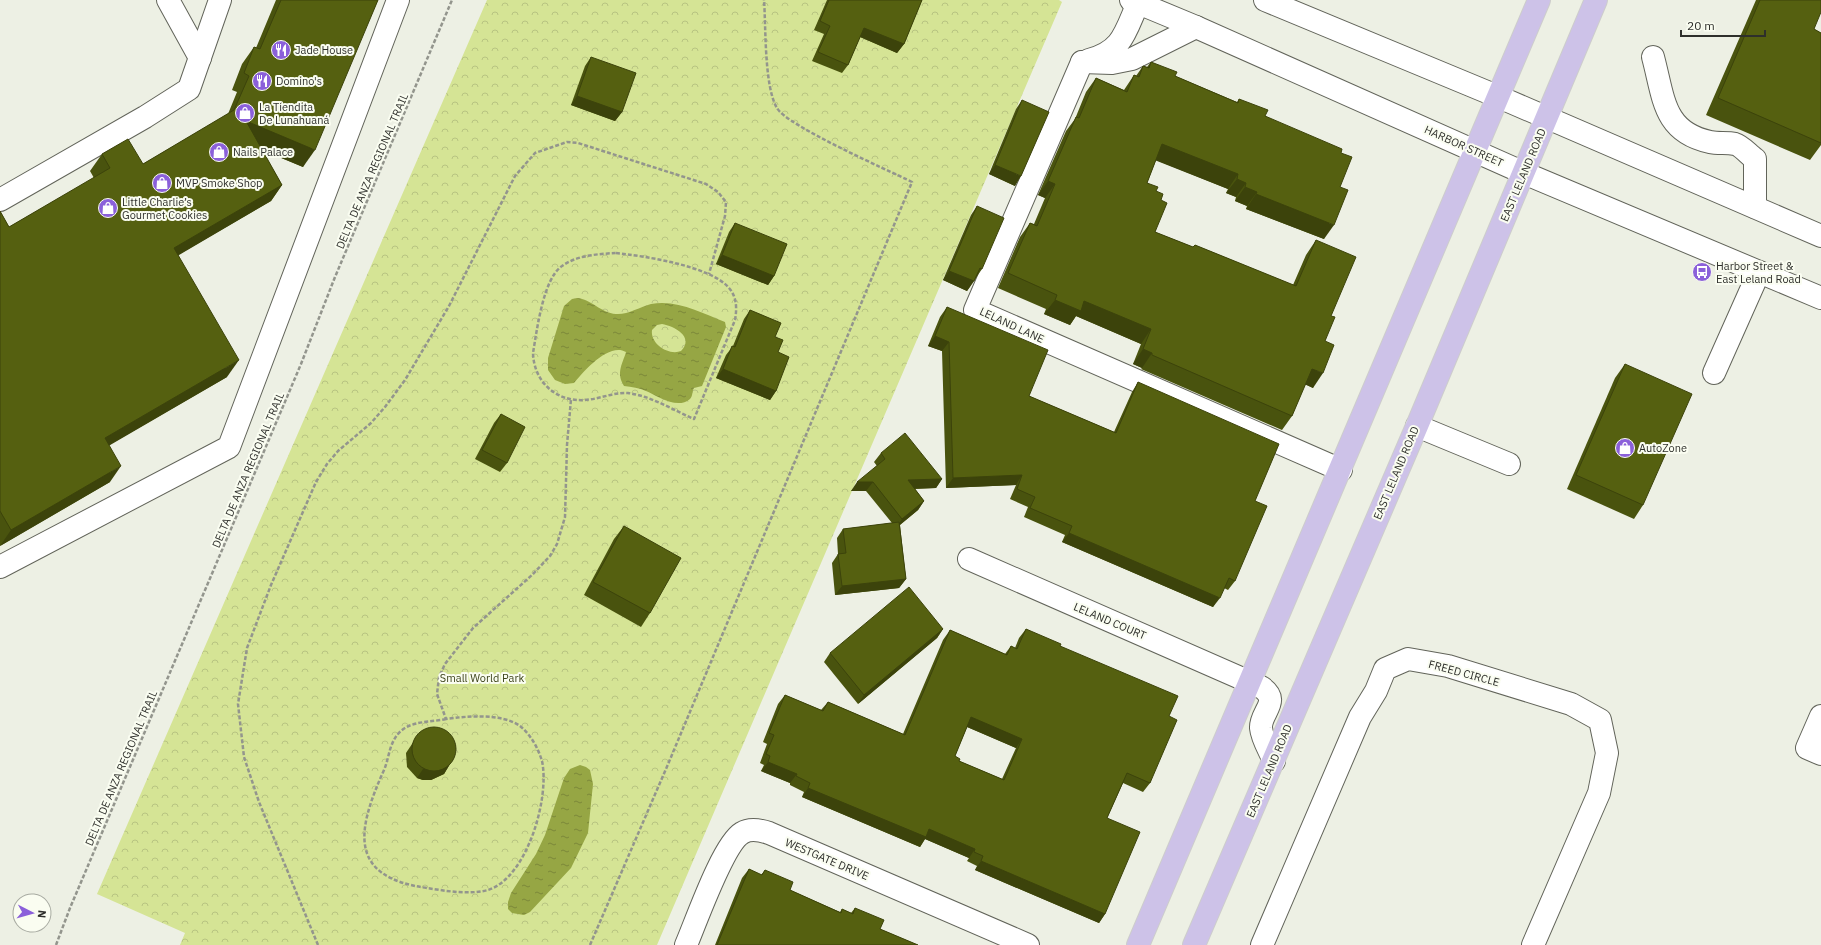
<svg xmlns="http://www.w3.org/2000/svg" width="1821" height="945" font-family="'IBM Plex Sans',sans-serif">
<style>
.park{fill:url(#park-crowns)}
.water{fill:url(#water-ripples);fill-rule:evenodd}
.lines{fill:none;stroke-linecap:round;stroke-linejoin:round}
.minor-casing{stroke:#62645a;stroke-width:24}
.major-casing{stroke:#cdcdcc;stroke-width:24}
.path{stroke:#93958d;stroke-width:2.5;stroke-dasharray:4 2;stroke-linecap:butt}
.minor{stroke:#fff;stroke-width:22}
.major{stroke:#cdc2e8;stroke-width:22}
.wall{fill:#49530e;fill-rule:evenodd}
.shaded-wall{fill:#3c430b}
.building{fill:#556010;stroke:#3c430b;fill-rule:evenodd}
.labels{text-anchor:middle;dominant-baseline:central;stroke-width:4;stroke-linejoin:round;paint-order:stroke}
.poi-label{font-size:11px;fill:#2e2f2b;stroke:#fafdf1;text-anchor:start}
.street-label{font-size:11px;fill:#2e2f2b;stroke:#fafdf1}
.park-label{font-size:11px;fill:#3b4219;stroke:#fafdf1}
</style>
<defs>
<pattern id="park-crowns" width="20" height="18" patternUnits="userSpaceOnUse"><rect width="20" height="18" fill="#d5e495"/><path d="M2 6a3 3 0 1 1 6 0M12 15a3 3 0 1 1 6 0" fill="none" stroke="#b7c481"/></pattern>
<pattern id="water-ripples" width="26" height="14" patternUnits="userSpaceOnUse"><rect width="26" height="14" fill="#96a644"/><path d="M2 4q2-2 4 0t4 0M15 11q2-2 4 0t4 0" fill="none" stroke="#7b8839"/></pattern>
</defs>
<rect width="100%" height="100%" fill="#edf0e4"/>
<path class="park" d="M 487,0 L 1059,0 L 1062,2 L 657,945 L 180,945 L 185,933 L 97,894 Z"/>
<g class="water">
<path d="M 577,298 C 591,299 601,313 616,314 C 627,315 640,307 651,304 C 677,299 702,313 725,322 L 726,327 L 702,386 L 694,388 C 692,391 693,396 690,399 C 677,410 658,396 646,391 C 639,388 632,387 624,386 C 616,373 622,365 626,352 C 609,342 584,371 574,383 L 565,384 L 555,380 L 548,370 L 548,358 L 564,306 L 572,299 ZM 662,324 C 674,326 695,337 681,351 C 669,356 650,344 652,330 L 657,325 Z"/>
<path d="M 580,765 L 586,767 L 590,770 L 593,784 L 588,833 L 571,868 L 530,912 L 524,915 L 512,913 L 508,909 L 508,902 L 511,893 L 536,854 L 545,835 L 564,778 L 570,769 Z"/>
</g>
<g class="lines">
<g class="minor-casing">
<g id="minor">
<path d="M 168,0 L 200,58"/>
<path d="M 1131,0 L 1196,27 L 1524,173 L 1821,298"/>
<path d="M 1265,0 L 1499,97 L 1821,236"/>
<path d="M 1653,57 C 1664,98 1663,132 1710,142 C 1718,144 1727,142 1735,144 C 1742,146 1749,155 1755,159 L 1755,207"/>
<path d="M 1089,60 C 1123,51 1125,32 1138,3"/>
<path d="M 1082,62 L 975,310 L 1341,470"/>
<path d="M 1082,62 L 1112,63 L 1132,59 L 1196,27"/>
<path d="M 0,200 L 145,117 L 189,89 L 220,0"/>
<path d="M 1714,373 L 1759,272"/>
<path d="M 1417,426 L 1509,464"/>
<path d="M 969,559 L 1261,687 C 1282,701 1260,712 1261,728 C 1262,739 1270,751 1274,761"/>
<path d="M 0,567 L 229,447 L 398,0"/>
<path d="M 1821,716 L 1807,748 L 1821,754"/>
<path d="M 686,945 C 696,922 723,844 742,833 C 750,828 760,830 769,833 L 1028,945"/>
<path d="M 1262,945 L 1360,717 L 1376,691 L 1385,669 L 1408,659 L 1448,666 L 1571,704 L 1600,720 L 1607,753 L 1599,793 L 1533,945"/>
</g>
</g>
<g class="major-casing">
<g id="major">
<path d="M 1138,945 L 1539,0"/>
<path d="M 1194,945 L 1417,426 L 1596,0"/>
</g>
</g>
<g class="path">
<path d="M 616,253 C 644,256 711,266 729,288 C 737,297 737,309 735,320 L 694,419 C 673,410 651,396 628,393 C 614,392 600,399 585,400 C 556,402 534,382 533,353 C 537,330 543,279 562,266 C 577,255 599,254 616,253 Z"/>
<path d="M 446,719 C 433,722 416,721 405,728 C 389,738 390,756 384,770 C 357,830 347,877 427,888 C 446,891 469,895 488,890 C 527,878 550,798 542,761 C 538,748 531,735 520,726 C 502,713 467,716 446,719 L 437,694 L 439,677 L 445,664 L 473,628 L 532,575 L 550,556 L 557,544 L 565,517 L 567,445 L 571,399"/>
<path d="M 56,945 L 70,908 L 301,364 L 335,277 L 452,0"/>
<path d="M 318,945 L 259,802 L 244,757 L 238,704 L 247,648 L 271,585 L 316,482 L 327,464 L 338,451 L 371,423 L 385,407 L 405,380 L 449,306 L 515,176 L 535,153 L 567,142 L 578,143 L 706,184 L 718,192 L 726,202 L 725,216 L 709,274"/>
<path d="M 590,945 L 666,769 L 912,182 C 888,170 787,126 777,108 C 764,86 766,27 764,0"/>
</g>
<use href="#minor" class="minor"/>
<use href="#major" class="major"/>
</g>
<g class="wall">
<path d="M 276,0 L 378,0 L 303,167 L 262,150 L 282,185 L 271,201 L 178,255 L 227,377 L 109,445 L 110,482 L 0,546 L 0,211 L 9,227 L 94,178 L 90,171 L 102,154 L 143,164 L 228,114 L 237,92 L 232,90 L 242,64 L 254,47 L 256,48 Z"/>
<path d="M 827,0 L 922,0 L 904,44 L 897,53 L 860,37 L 848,65 L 842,73 L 812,61 L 824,34 L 814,30 Z"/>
<path d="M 1756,0 L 1821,0 L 1814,29 L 1821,33 L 1821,145 L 1810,160 L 1706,115 Z"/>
<path d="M 591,57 L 622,112 L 615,121 L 571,105 L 585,66 Z"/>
<path d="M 1151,62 L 1175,76 L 1237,102 L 1239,99 L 1265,116 L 1341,153 L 1340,187 L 1324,239 L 1246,209 L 1247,206 L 1235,201 L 1236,197 L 1226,193 L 1228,189 L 1156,160 L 1147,183 L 1156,191 L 1161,200 L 1155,232 L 1193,247 L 1195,245 L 1293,285 L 1306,255 L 1316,240 L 1331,316 L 1325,341 L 1313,388 L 1305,384 L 1292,416 L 1282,430 L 1141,369 L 1142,368 L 1133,364 L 1141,344 L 1076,316 L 1070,325 L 1044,314 L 1046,309 L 998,288 L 1020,237 L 1030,223 L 1034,224 L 1045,198 L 1038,195 L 1066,131 L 1075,119 L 1086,92 L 1096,78 L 1124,90 L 1134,75 L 1136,76 L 1143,66 L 1147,67 Z"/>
<path d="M 1022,100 L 1015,186 L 989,174 L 1016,109 Z"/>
<path d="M 977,206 L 982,269 L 967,291 L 943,280 L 971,215 Z"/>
<path d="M 735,223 L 774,276 L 768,285 L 716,264 L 729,232 Z"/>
<path d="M 947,307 L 1029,396 L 1114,432 L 1132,392 L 1138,382 L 1255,501 L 1235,581 L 1228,590 L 1224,588 L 1213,607 L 1062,542 L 1065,535 L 1024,517 L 1028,507 L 1010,499 L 1016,485 L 946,488 L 942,351 L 928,346 L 940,317 Z"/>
<path d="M 750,310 L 775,337 L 778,352 L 776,391 L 770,400 L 716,378 L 726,355 L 733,346 L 744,319 Z"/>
<path d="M 1625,364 L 1643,505 L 1634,519 L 1567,489 L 1615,378 Z"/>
<path d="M 501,414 L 507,463 L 500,472 L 475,459 L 494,423 Z"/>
<path d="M 881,453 L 942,479 L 936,488 L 915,489 L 924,501 L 918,510 L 900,525 L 906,579 L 899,588 L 835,595 L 832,563 L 838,554 L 837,538 L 843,529 L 892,523 L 866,491 L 851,491 L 877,466 L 874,462 Z"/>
<path d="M 624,526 L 650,613 L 641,627 L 584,595 L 614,539 Z"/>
<path d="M 943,629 L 937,638 L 858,704 L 824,662 L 830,653 Z"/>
<path d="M 1026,629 L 1060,646 L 1169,716 L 1150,783 L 1143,792 L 1123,783 L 1107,818 L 1105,914 L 1099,923 L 975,870 L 977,866 L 967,861 L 969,858 L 925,839 L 920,847 L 802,797 L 804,792 L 790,785 L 790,783 L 761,771 L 764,765 L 760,763 L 767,744 L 763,742 L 778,704 L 785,695 L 821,710 L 828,702 L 903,734 L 943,640 L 950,630 L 1005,654 L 1011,646 L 1015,648 L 1019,638 ZM 967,727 L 1016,748 L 1002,779 L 959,761 L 955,756 Z"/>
<path d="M 420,732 L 450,764 L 444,774 L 431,780 L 423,780 L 417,778 L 407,767 L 406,753 Z"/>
<path d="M 749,869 L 761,875 L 765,870 L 790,890 L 840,912 L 842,909 L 851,913 L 855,908 L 880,929 L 918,945 L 715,945 L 742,878 Z"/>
</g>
<g class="shaded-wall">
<path d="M 864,28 L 904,44 L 897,53 L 858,36 Z"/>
<path d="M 577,96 L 622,112 L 615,121 L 571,105 Z"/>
<path d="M 246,121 L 315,150 L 303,167 L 234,138 Z"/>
<path d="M 1162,144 L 1238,174 L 1228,189 L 1152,159 Z"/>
<path d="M 995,165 L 1021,176 L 1015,186 L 989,174 Z"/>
<path d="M 1237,179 L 1246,183 L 1236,197 L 1226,193 Z"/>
<path d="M 1048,181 L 1055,184 L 1045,198 L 1038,195 Z"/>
<path d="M 282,185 L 271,201 L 162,265 L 174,248 Z"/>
<path d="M 1245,187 L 1257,192 L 1247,206 L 1235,201 Z"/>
<path d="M 1256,194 L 1334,225 L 1324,239 L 1246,209 Z"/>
<path d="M 722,255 L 774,276 L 768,285 L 716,264 Z"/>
<path d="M 949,271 L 974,281 L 967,291 L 943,280 Z"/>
<path d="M 1055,300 L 1084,301 L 1151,329 L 1141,344 L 1076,316 L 1070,325 L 1044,314 Z"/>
<path d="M 935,336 L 949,342 L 942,351 L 928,346 Z"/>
<path d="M 1143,349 L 1152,353 L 1142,368 L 1133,364 Z"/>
<path d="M 239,360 L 227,377 L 93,455 L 105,438 Z"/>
<path d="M 723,369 L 776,391 L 770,400 L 716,378 Z"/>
<path d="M 1312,369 L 1323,373 L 1313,388 L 1302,383 Z"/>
<path d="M 121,466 L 110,482 L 0,546 L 11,530 Z"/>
<path d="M 1022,475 L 1016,485 L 946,488 L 953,478 Z"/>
<path d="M 942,479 L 936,488 L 902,489 L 908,480 Z"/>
<path d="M 857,482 L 873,482 L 866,491 L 851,491 Z"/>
<path d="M 924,501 L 918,510 L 896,528 L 902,519 Z"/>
<path d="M 1069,533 L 1220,598 L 1213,607 L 1062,542 Z"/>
<path d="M 906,579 L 899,588 L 835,595 L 842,586 Z"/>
<path d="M 943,629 L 937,638 L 858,704 L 864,695 Z"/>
<path d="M 971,717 L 1022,739 L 1016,748 L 965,726 Z"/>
<path d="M 768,762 L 797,774 L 790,783 L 761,771 Z"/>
<path d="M 450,764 L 444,774 L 431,780 L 423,780 L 417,778 L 423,769 Z"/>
<path d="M 808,788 L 929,829 L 975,849 L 969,858 L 925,839 L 920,847 L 802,797 Z"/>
<path d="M 981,861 L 1105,914 L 1099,923 L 975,870 Z"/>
</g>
<g class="building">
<path d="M 281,0 L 378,0 L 315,150 L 246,121 L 282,185 L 174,248 L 239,360 L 105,438 L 121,466 L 11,530 L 0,511 L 0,211 L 9,227 L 110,168 L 102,154 L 128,139 L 143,164 L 234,110 L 249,76 L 244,73 L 254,47 L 260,49 Z"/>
<path d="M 829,0 L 922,0 L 904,44 L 864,28 L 848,65 L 818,52 L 830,26 L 820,21 Z"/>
<path d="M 1760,0 L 1821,0 L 1821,12 L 1814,29 L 1821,33 L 1821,143 L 1718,98 Z"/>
<path d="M 591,57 L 636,73 L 622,112 L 577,96 Z"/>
<path d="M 1151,62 L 1177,72 L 1175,76 L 1238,103 L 1239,99 L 1268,110 L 1265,116 L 1342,149 L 1341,153 L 1352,157 L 1340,187 L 1348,190 L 1334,225 L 1256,194 L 1257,192 L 1245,187 L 1246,183 L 1237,179 L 1238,174 L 1162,144 L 1147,183 L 1158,187 L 1156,191 L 1163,194 L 1161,200 L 1167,203 L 1155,232 L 1193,247 L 1195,245 L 1296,286 L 1316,240 L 1356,257 L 1331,316 L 1335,317 L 1325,341 L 1334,345 L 1323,373 L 1312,369 L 1292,416 L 1152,355 L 1152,353 L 1143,349 L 1151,329 L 1084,301 L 1081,311 L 1055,300 L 1057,295 L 1008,273 L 1030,223 L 1037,226 L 1055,184 L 1048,181 L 1076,117 L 1079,118 L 1096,78 L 1127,92 L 1134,75 L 1139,77 L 1143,66 L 1149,68 Z"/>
<path d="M 1022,100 L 1049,112 L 1021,176 L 995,165 Z"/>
<path d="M 977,206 L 1004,218 L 982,269 L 980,268 L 974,281 L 949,271 Z"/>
<path d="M 735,223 L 787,244 L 774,276 L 722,255 Z"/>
<path d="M 947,307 L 1048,350 L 1029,396 L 1116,433 L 1138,382 L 1279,444 L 1255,501 L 1267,506 L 1235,581 L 1229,578 L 1220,598 L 1069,533 L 1072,526 L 1030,508 L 1035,497 L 1017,489 L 1022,475 L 953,478 L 949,342 L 935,336 Z"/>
<path d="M 750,310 L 781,323 L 775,337 L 783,340 L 778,352 L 789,357 L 776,391 L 723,369 L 732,346 L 735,347 Z"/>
<path d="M 1625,364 L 1692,394 L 1643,505 L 1576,475 Z"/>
<path d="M 501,414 L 525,427 L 507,463 L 482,450 Z"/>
<path d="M 905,433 L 942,479 L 908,480 L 924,501 L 902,519 L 873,482 L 857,482 L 885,459 L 881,453 Z"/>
<path d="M 899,522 L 906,579 L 842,586 L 838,554 L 846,553 L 843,529 Z"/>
<path d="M 624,526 L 681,558 L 650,613 L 593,582 Z"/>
<path d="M 909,587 L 943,629 L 864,695 L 830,653 Z"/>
<path d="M 1026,629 L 1061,644 L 1060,646 L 1178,696 L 1169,716 L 1177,720 L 1150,783 L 1127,773 L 1107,818 L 1140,832 L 1105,914 L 981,861 L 983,856 L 974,852 L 975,849 L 929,829 L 926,837 L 808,788 L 810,783 L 796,776 L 797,774 L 768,762 L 770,756 L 766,754 L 774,735 L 769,733 L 785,695 L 823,711 L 828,702 L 905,735 L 950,630 L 1007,655 L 1011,646 L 1017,649 ZM 971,717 L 1022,739 L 1004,780 L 959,761 L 960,759 L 955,756 Z"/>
<circle cx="434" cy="749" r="22"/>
<path d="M 749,869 L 762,875 L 765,870 L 793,882 L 790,890 L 841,913 L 842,909 L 853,914 L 855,908 L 884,920 L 880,929 L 918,945 L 717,945 Z"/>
</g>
<defs>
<g id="restaurant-disc" transform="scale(1)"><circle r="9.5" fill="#8b60da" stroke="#fafdf1"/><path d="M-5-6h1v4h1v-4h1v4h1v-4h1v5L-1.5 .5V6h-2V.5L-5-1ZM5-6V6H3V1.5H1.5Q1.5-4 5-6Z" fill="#fff"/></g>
<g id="shop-disc" transform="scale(1)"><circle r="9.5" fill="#8b60da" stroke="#fafdf1"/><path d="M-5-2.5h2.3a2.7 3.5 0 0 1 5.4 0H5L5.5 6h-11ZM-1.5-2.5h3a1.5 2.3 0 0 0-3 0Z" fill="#fff"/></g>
<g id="bus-disc" transform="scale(1)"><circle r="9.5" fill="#8b60da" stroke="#fafdf1"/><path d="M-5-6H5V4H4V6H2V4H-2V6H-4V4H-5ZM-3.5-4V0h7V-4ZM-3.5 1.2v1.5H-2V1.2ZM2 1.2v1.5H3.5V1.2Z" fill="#fff"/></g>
</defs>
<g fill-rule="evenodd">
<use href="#restaurant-disc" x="281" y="50"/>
<use href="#restaurant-disc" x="262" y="81"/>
<use href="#shop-disc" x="245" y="113"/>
<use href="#shop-disc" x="219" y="152"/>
<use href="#shop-disc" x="162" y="183"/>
<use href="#shop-disc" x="108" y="208"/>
<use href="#bus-disc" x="1702" y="272"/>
<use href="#shop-disc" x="1625" y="448"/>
</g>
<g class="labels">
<g class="poi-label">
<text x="295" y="50">Jade House</text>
<text x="276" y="81">Domino's</text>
<text x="259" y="107">La Tiendita<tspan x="259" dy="13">De Lunahuaná</tspan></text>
<text x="233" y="152">Nails Palace</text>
<text x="176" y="183">MVP Smoke Shop</text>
<text x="122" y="202">Little Charlie’s<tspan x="122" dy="13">Gourmet Cookies</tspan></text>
<text x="1716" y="266">Harbor Street &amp;<tspan x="1716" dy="13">East Leland Road</tspan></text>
<text x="1639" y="448">AutoZone</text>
</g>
<g class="street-label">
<text transform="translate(1464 146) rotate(24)">HARBOR STREET</text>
<text transform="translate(372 171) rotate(-67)">DELTA DE ANZA REGIONAL TRAIL</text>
<text transform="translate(1523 175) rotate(-67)">EAST LELAND ROAD</text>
<text transform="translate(1012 325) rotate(25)">LELAND LANE</text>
<text transform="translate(248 470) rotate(-67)">DELTA DE ANZA REGIONAL TRAIL</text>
<text transform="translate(1396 473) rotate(-67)">EAST LELAND ROAD</text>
<text transform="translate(1110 621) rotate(23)">LELAND COURT</text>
<text transform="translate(1464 673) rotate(15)">FREED CIRCLE</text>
<text transform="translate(121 768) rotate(-67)">DELTA DE ANZA REGIONAL TRAIL</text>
<text transform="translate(1269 771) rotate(-67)">EAST LELAND ROAD</text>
<text transform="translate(827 859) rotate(23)">WESTGATE DRIVE</text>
</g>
<g class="park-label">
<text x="482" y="678">Small World Park</text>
</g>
</g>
<g transform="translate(32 913) rotate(96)"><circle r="19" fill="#fafdf1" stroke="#a8aba2"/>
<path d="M0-3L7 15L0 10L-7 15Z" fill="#8b60da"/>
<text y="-6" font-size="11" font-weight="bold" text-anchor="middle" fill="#2e2f2b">N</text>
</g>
<path d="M1681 30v6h84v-6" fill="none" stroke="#2e2f2b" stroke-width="2"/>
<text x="1687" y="30" font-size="12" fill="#2e2f2b" stroke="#fafdf1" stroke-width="3" paint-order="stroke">20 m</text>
</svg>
